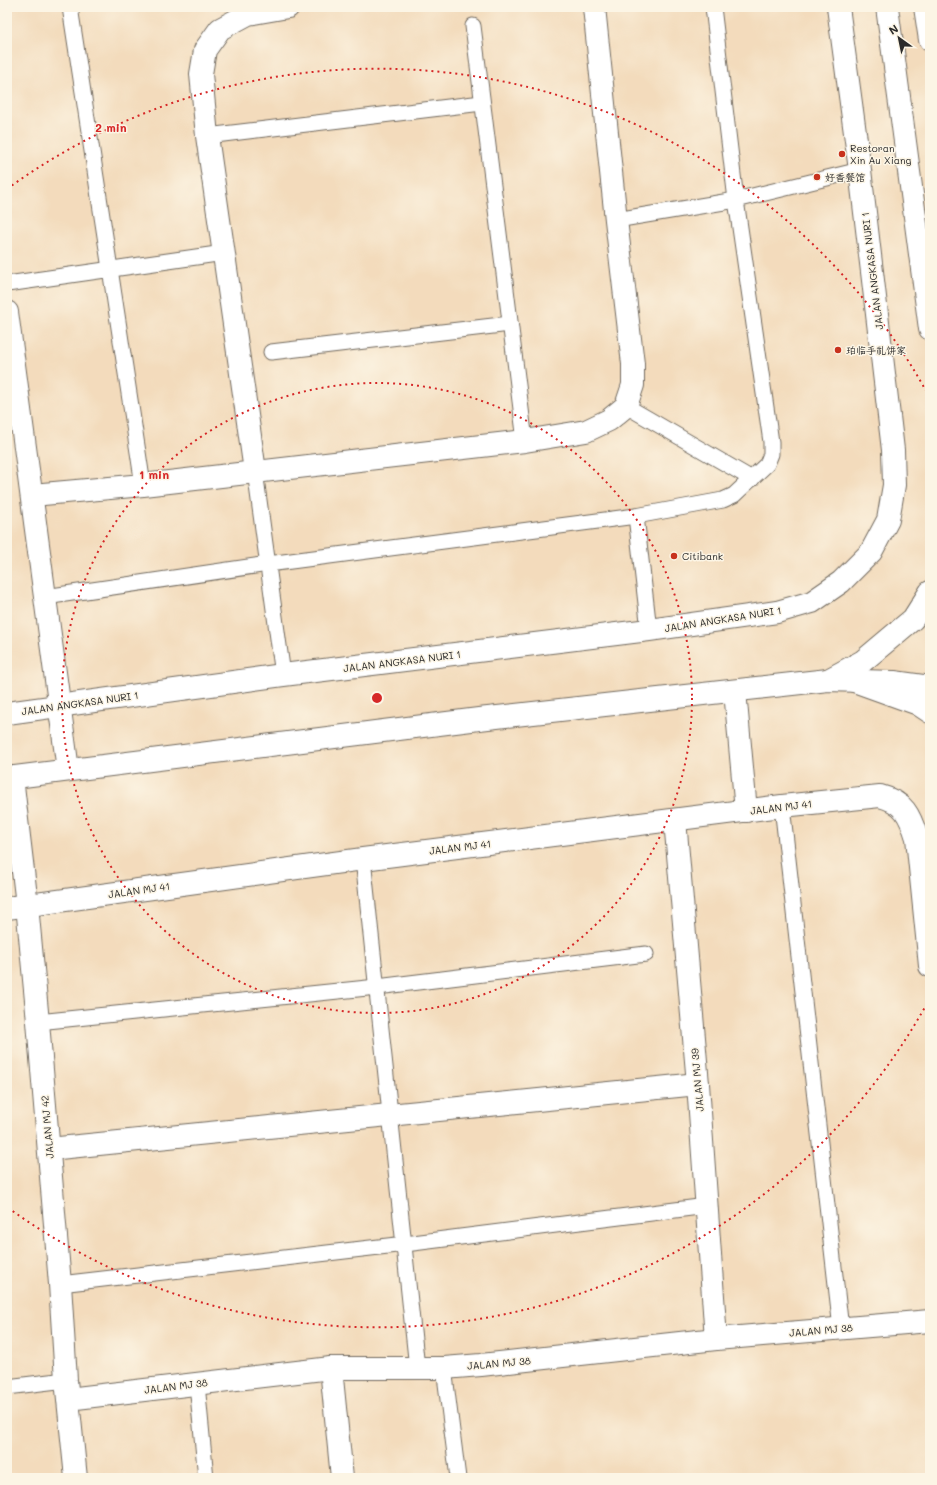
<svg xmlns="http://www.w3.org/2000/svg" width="937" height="1485" font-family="Mali,'LXGW WenKai TC',sans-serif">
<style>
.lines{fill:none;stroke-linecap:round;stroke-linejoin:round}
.lane-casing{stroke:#71695e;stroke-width:17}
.street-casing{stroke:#71695e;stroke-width:24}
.secondary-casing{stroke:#71695e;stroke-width:24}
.lane{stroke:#fff;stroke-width:15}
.street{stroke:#fff;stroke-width:22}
.secondary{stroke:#fff;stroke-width:22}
.ring{fill:none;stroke:#d62828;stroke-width:2;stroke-dasharray:2 4}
.poi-dot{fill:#c8321e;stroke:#fcf5e5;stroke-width:1.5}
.labels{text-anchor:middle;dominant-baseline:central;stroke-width:3;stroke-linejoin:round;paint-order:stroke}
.poi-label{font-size:10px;fill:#2b2b2b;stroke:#fcf5e5;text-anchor:start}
.street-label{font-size:10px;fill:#2b2b2b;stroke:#fcf5e5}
.centre{fill:#d62828;stroke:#fcf5e5;stroke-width:2}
.ring-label{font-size:12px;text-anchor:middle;font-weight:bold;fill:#d62828;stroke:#fcf5e5;stroke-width:3;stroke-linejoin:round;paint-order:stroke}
</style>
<rect width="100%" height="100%" fill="#fcf5e5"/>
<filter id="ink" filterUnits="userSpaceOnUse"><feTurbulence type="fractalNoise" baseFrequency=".025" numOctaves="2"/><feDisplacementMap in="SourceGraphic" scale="8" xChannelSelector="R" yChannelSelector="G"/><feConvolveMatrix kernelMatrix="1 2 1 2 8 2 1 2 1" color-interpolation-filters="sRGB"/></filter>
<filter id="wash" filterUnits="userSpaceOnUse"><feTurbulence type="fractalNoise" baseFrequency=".012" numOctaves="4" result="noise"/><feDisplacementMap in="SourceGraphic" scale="16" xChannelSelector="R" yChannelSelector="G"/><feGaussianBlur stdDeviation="0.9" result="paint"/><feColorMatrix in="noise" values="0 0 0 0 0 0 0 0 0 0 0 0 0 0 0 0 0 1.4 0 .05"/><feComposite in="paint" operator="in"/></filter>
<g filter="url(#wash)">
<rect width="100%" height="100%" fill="#f3dbbc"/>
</g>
<g filter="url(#ink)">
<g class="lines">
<g class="lane-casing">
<g id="lane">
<path d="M 70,7 L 143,485"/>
<path d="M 473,26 L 525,441"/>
<path d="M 207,136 L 482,103"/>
<path d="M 616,220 L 736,200 L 860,170"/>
<path d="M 7,284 L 224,253"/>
<path d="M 271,352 L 510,324"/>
<path d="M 626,406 L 752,479"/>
<path d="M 255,471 L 283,675"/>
<path d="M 636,516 L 649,630"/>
<path d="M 45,597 L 268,564 L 636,516 L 723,500 L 734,495 L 767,464 L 771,454 L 771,442 L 736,200 L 713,7"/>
<path d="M 782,806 L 841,1329"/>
<path d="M 363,859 L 417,1368"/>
<path d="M 38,1022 L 377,987 L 646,954"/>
<path d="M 60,1284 L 405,1244 L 707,1206"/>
<path d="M 444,1368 L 458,1478"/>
<path d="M 197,1384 L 206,1478"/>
<path d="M 7,1387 L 66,1380"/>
</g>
</g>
<g class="street-casing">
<g id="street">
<path d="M 7,312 L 68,770"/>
<path d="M 255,471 L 207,136 L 201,74 L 205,50 L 220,29 L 248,14 L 288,7"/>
<path d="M 32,495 L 143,485 L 525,441 L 586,431 L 609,420 L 626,406 L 633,385 L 633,364 L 616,220 L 594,7"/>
<path d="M 735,691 L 746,811"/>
<path d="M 7,713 L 283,675 L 649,630 L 777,612 L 812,602 L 841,582 L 871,552 L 888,520 L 894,485 L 893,450 L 860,170 L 838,7"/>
<path d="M 12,777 L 27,905 L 38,1022 L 60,1284 L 66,1380 L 76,1478"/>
<path d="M 7,778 L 479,719 L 828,680 L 894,682 L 930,687"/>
<path d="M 675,820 L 698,1084 L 716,1339"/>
<path d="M 7,908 L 363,859 L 782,806 L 880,796 C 904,802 910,815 917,838 L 930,966"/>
<path d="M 49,1149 L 698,1084"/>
<path d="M 331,1368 L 342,1478"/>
<path d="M 68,1399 L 331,1368 L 444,1368 L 481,1365 L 716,1339 L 930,1321"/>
</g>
</g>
<g class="secondary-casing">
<g id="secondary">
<path d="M 887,7 L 930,329"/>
<path d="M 925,7 L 930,40"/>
<path d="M 828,680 L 863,661 L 913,619 L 930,592"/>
<path d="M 854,681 L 918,704 L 930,712"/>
</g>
</g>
<use href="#lane" class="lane"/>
<use href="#street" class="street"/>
<use href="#secondary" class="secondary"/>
</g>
</g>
<g class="ring">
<circle cx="377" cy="698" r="315"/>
<path d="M930 998A629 629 0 0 1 7 1207M7 189A629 629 0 0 1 930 398"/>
</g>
<g class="poi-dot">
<circle cx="842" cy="154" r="4"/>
<circle cx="817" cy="177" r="4"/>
<circle cx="838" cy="350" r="4"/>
<circle cx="674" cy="556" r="4"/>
</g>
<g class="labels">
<g class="poi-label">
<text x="850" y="148">Restoran<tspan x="850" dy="12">Xin Au Xiang</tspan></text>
<text x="825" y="177">好香餐馆</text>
<text x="846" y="350">珀临手礼饼家</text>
<text x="682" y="556">Citibank</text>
</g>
<g class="street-label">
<text transform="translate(872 271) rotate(-97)">JALAN ANGKASA NURI 1</text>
<text transform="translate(723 619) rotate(-9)">JALAN ANGKASA NURI 1</text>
<text transform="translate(402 661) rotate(-7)">JALAN ANGKASA NURI 1</text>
<text transform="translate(80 703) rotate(-8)">JALAN ANGKASA NURI 1</text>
<text transform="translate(781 807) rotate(-7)">JALAN MJ 41</text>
<text transform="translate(460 847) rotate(-7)">JALAN MJ 41</text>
<text transform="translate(139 890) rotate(-8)">JALAN MJ 41</text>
<text transform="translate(697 1080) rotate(-95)">JALAN MJ 39</text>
<text transform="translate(47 1127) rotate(-95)">JALAN MJ 42</text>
<text transform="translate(821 1330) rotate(-5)">JALAN MJ 38</text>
<text transform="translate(499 1363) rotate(-5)">JALAN MJ 38</text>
<text transform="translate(176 1386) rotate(-7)">JALAN MJ 38</text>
</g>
</g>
<circle cx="377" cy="698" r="6" class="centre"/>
<g class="ring-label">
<text x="111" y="132">2 min</text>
<text x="154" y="479">1 min</text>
</g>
<rect width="937" height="1485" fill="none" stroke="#fcf5e5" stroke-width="24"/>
<g transform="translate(899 38) rotate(327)" stroke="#fcf5e5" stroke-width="3" paint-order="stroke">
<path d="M0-3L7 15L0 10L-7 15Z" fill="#2b2b2b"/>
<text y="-6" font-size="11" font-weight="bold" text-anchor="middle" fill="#2b2b2b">N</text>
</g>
</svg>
